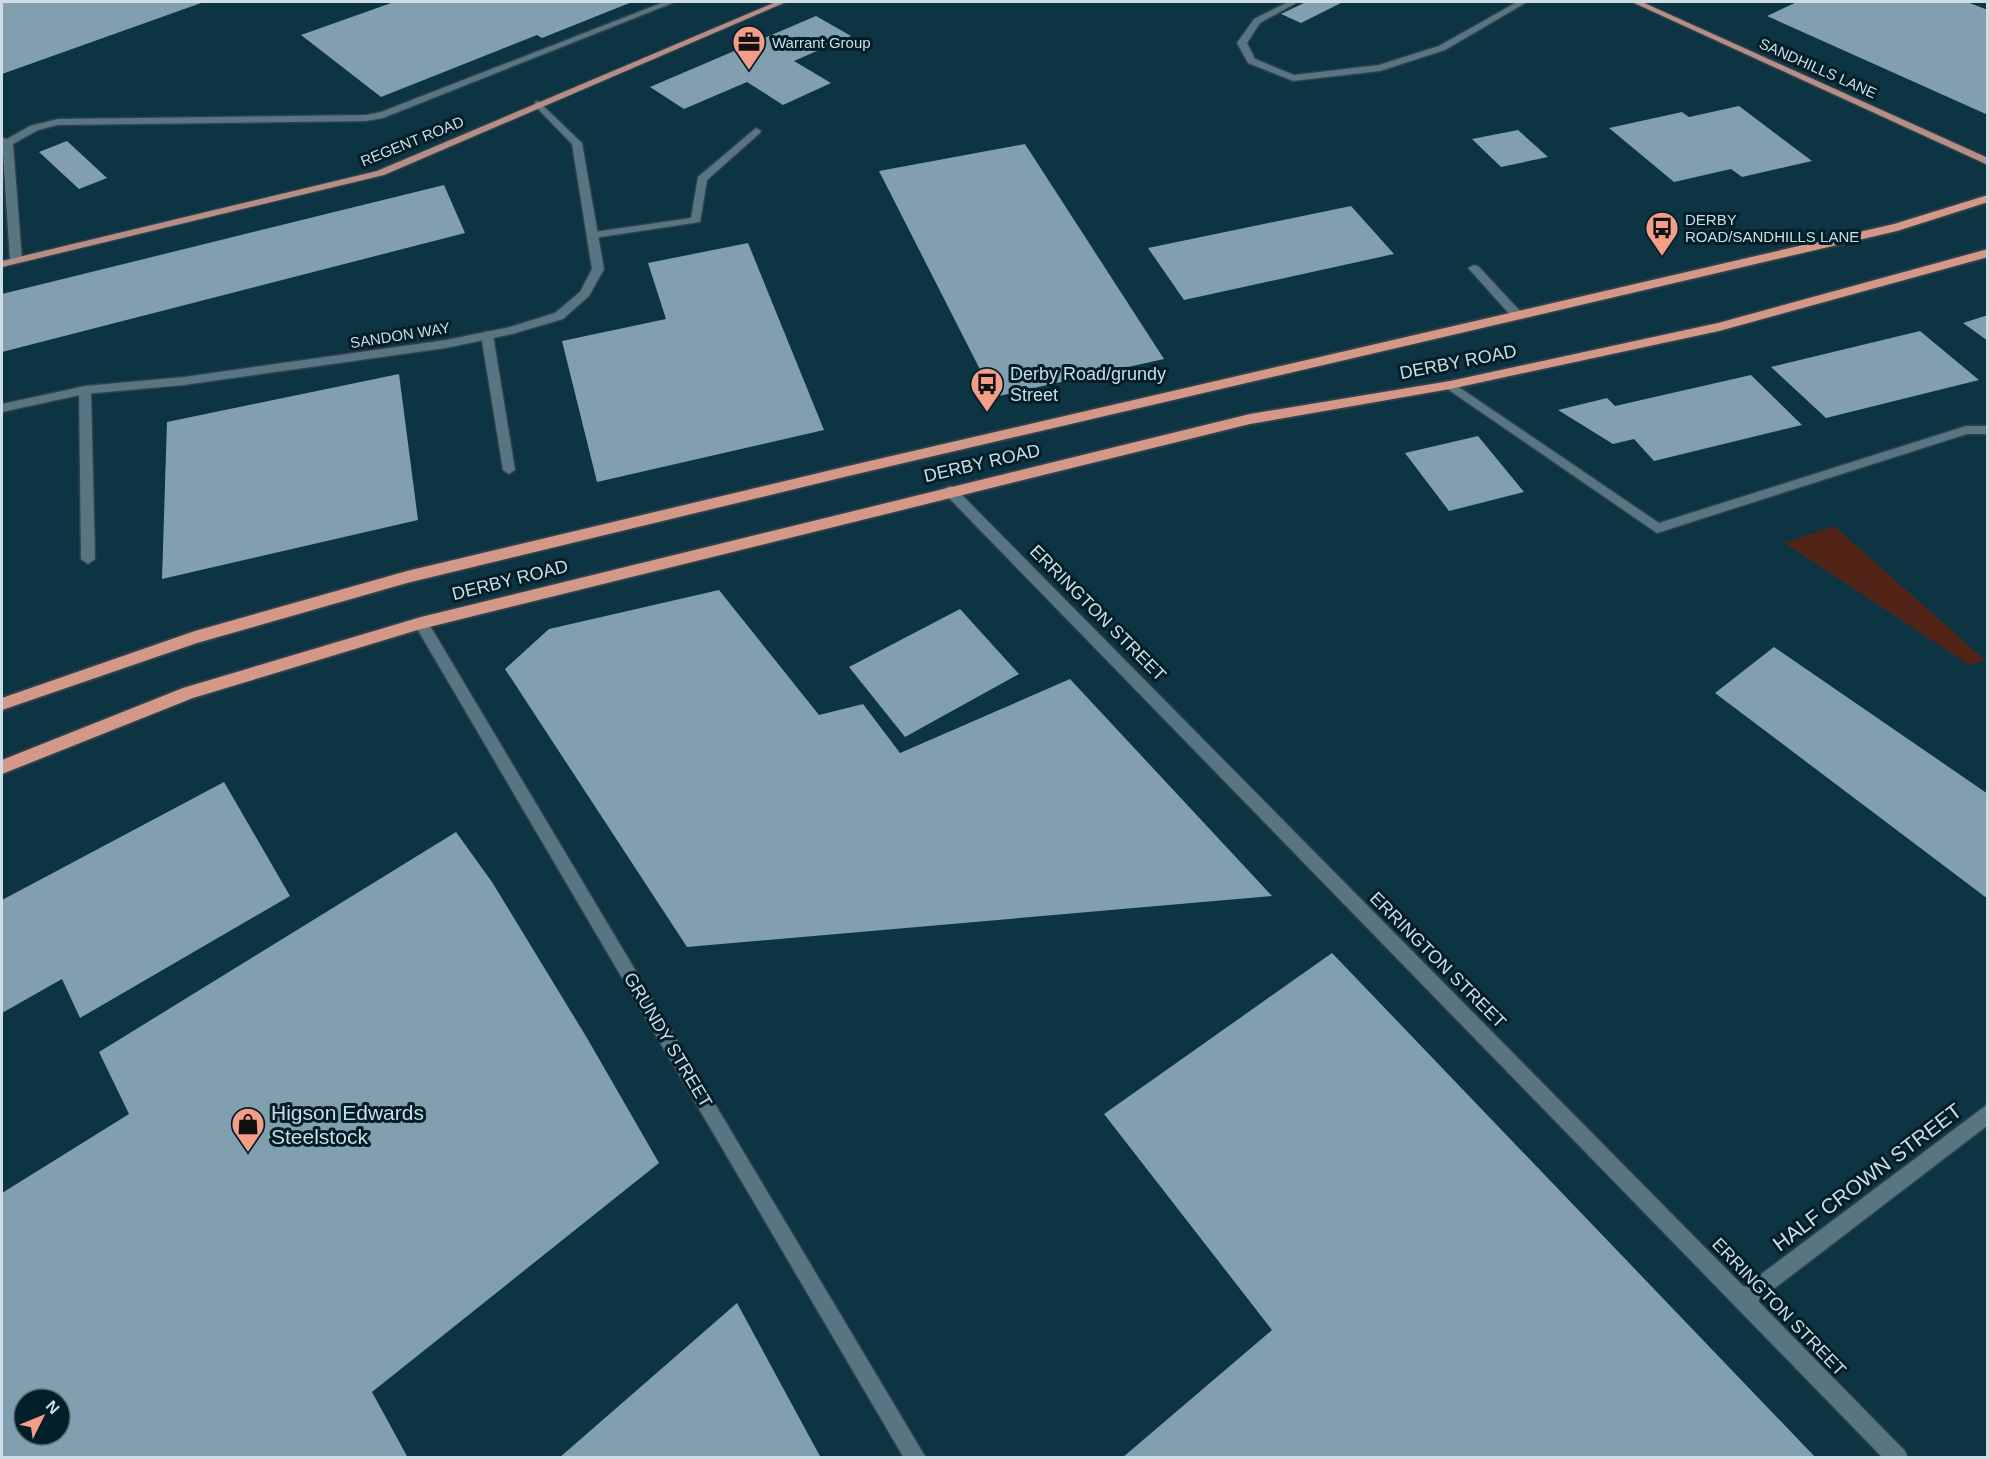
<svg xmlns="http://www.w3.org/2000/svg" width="1989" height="1459" font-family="Helvetica,sans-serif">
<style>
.built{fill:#0d3442;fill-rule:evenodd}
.green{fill:#512417}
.building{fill:#819fae;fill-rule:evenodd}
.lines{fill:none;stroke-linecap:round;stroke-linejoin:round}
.service-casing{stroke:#31414b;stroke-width:3}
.minor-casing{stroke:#31414b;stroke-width:3}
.primary-casing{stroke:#31414b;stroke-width:3}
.trunk-casing{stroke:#31414b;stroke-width:4}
.service{fill:#587582;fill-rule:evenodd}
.minor{fill:#587582;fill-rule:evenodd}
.primary{fill:#b58f86;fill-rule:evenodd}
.trunk{fill:#d49888;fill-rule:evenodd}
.labels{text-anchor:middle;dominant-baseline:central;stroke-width:6;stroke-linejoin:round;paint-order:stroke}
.far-poi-label{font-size:15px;fill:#cddde5;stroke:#021e29;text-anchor:start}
.far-street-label{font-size:15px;fill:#cddde5;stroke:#021e29}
.street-label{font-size:18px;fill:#cddde5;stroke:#021e29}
.poi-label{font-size:18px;fill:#cddde5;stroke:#021e29;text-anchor:start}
.near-poi-label{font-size:21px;fill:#cddde5;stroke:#021e29;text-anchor:start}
.near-street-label{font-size:21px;fill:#cddde5;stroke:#021e29}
</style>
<rect width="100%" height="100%" fill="#0b2833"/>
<path class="built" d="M 2,2 L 1987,2 L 1987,1457 L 2,1458 ZM 24,1399 L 60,1399 L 60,1435 L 24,1435 Z"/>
<path class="green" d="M 1834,526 L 1985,660 L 1969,665 L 1785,543 Z"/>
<g class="building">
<path d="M 2,2 L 204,2 L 2,74 Z"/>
<path d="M 394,2 L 632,2 L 542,38 L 537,35 L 381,97 L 301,35 Z"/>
<path d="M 1306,2 L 1343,2 L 1301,23 L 1281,14 Z"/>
<path d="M 1797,2 L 1967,2 L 1988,10 L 1988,115 L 1767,16 Z"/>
<path d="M 816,16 L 851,36 L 794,61 L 831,83 L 783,105 L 747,82 L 684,109 L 650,87 Z"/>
<path d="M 1739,106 L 1812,161 L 1742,177 L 1731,169 L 1674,182 L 1609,128 L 1682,112 L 1689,117 Z"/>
<path d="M 1518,130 L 1548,157 L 1501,167 L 1472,139 Z"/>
<path d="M 67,141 L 107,178 L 79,189 L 39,152 Z"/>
<path d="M 1025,144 L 1164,359 L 994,397 L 879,171 Z"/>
<path d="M 444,185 L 465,233 L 2,352 L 2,294 Z"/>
<path d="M 1351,206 L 1394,254 L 1184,300 L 1148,248 Z"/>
<path d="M 748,243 L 824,430 L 597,482 L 562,341 L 666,319 L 648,263 Z"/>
<path d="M 1988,315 L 1988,341 L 1963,323 Z"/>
<path d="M 1920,331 L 1979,380 L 1826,418 L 1771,367 Z"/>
<path d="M 399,374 L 418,520 L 162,579 L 167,422 Z"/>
<path d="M 1751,375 L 1802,425 L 1654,461 L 1634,439 L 1613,444 L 1558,410 L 1607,398 L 1615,406 Z"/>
<path d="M 1478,436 L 1524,492 L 1449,511 L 1405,453 Z"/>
<path d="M 719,590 L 819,715 L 863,704 L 900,753 L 1070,679 L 1272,896 L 687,947 L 505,669 L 549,629 Z"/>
<path d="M 960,609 L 1019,674 L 905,737 L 849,667 Z"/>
<path d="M 1774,647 L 1988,794 L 1988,899 L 1715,693 Z"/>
<path d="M 224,782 L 290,896 L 80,1018 L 62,979 L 2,1013 L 2,900 Z"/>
<path d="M 456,832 L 492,882 L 587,1038 L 659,1163 L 372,1392 L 408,1458 L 2,1458 L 2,1193 L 129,1114 L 99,1052 ZM 24,1399 L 60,1399 L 60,1435 L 24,1435 Z"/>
<path d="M 1332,953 L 1816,1458 L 1122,1458 L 1272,1330 L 1104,1114 Z"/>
<path d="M 737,1303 L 821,1458 L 559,1458 Z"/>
</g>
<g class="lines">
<g class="service-casing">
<g id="service">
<path d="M 664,2 L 675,2 L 383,118 L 366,121 L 58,125 L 38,130 L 13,144 L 22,260 L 16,263 L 10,260 L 2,138 L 7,139 L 30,126 L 58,119 L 366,115 L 381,112 Z"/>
<path d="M 1288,2 L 1298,2 L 1260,23 L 1247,43 L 1255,59 L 1294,75 L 1379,65 L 1439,46 L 1517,2 L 1527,2 L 1445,50 L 1380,71 L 1293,81 L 1248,63 L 1237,43 L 1254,19 Z"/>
<path d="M 756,128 L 761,131 L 760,133 L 707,180 L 700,222 L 594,238 L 589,235 L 594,232 L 691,218 L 698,177 Z"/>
<path d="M 1474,265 L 1478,266 L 1521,312 L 1521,318 L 1513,318 L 1470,270 L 1468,268 Z"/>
<path d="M 487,331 L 493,335 L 515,470 L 509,474 L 503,470 L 481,335 Z"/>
<path d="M 1450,381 L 1659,523 L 1966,426 L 1988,426 L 1988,434 L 1967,434 L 1657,533 L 1446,388 L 1446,382 Z"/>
<path d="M 85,386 L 91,390 L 95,559 L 88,564 L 81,559 L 79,390 Z"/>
</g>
</g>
<g class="minor-casing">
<g id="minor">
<path d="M 538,101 L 582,143 L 604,269 L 589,296 L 563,319 L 512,334 L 446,348 L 184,385 L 85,394 L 2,412 L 2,404 L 85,386 L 184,377 L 446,340 L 510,327 L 555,313 L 580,292 L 592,269 L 572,144 L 535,106 L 535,102 Z"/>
<path d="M 950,486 L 955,488 L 1744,1287 L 1988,1104 L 1988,1125 L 1758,1301 L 1905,1451 L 1908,1458 L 1883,1458 L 945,494 L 944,491 L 945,488 Z"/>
<path d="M 421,618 L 426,619 L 926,1458 L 904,1458 L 416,627 L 414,623 L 416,619 Z"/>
</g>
</g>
<g class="primary-casing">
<g id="primary">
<path d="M 776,2 L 786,2 L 384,175 L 2,267 L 2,261 L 377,171 Z"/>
<path d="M 1632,2 L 1642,2 L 1988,158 L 1988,165 Z"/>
</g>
</g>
<g class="trunk-casing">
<g id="trunk">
<path d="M 1988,195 L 1988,202 L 1897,231 L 844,477 L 407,583 L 197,643 L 2,710 L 2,698 L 195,631 L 407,571 L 844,467 L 1894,224 Z"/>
<path d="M 1988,249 L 1988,257 L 1719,331 L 1450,389 L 1250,424 L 421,629 L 193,698 L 2,774 L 2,760 L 183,688 L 421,617 L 1250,414 L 1450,381 L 1718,323 Z"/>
</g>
</g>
<use href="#service" class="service"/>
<use href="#minor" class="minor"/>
<use href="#primary" class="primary"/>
<use href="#trunk" class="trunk"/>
</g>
<defs>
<g id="office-pin" transform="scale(1.725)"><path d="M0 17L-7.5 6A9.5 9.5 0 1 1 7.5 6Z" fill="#f49e87" stroke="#021e29"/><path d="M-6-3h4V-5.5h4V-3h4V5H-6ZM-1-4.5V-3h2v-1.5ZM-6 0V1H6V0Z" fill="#111"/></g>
<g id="bus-pin" transform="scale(1.725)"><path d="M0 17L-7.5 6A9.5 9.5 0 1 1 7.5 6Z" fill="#f49e87" stroke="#021e29"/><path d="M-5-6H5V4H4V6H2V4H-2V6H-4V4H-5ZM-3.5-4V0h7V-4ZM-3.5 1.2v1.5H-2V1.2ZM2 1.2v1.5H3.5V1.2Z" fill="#111"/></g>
<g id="shop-pin" transform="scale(1.725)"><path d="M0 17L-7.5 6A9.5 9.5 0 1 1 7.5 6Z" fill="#f49e87" stroke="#021e29"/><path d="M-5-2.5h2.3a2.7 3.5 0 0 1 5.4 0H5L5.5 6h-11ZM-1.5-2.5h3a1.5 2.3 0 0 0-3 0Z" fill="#111"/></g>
</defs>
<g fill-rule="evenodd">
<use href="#office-pin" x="749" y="42"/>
<use href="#bus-pin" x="1662" y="228"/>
<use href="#bus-pin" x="987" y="384"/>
<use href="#shop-pin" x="248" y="1124"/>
</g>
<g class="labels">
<g class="far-poi-label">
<text x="772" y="42">Warrant Group</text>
<text x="1685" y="219">DERBY<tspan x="1685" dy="17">ROAD/SANDHILLS LANE</tspan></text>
</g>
<g class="far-street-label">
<text transform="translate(1818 68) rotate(24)">SANDHILLS LANE</text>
<text transform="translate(412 141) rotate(-22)">REGENT ROAD</text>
<text transform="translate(400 335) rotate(-9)">SANDON WAY</text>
</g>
<g class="street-label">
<text transform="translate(1458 362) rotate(-11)">DERBY ROAD</text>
<text transform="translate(982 463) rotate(-13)">DERBY ROAD</text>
<text transform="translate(510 580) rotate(-14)">DERBY ROAD</text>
<text transform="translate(1098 613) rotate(45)">ERRINGTON STREET</text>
<text transform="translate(1438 960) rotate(45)">ERRINGTON STREET</text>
<text transform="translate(668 1040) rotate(59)">GRUNDY STREET</text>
<text transform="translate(1779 1307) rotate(46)">ERRINGTON STREET</text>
</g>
<g class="poi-label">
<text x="1010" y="374">Derby Road/grundy<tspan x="1010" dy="21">Street</tspan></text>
</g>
<g class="near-poi-label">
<text x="271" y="1112">Higson Edwards<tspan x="271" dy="24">Steelstock</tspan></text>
</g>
<g class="near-street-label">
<text transform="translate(1867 1177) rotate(-37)">HALF CROWN STREET</text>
</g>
</g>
<rect width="1989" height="1459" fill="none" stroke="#cddde5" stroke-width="6"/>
<g transform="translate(42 1417) rotate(47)"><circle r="28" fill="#021e29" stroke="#536a74" stroke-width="1.5"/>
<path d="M0-4.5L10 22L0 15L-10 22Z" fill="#f49e87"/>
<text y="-9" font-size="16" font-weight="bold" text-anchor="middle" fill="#cddde5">N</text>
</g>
</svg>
